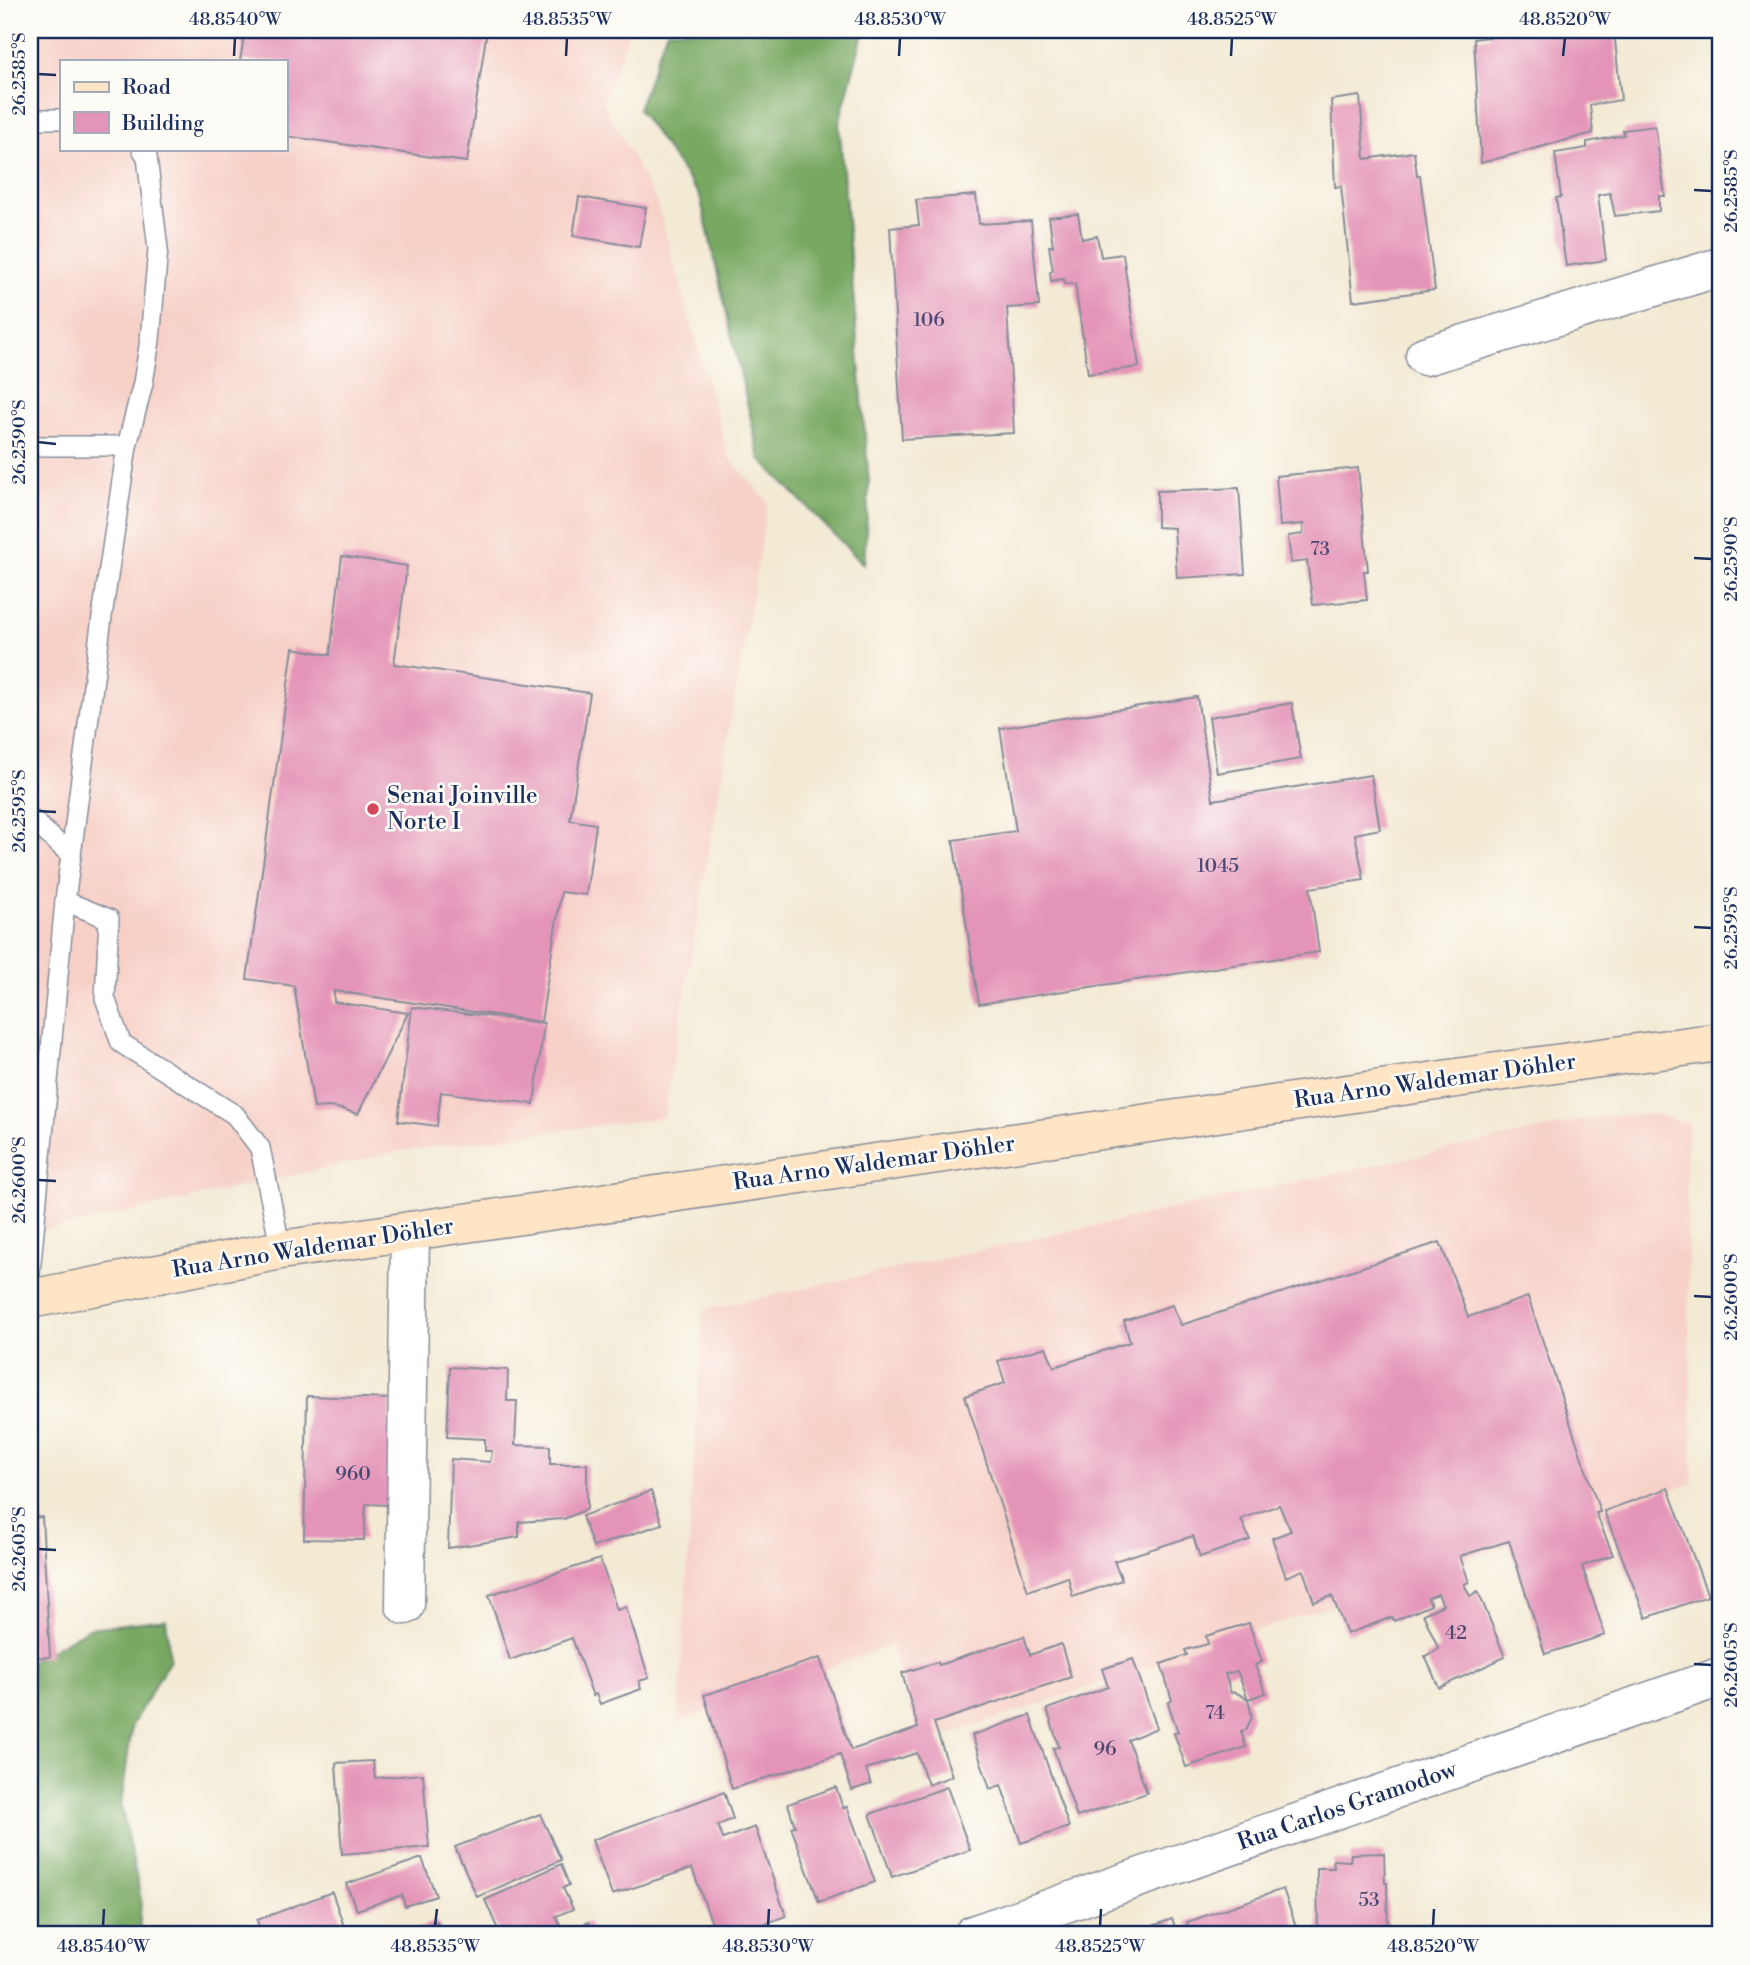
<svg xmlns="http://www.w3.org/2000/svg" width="1750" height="1965" font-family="'Libre Bodoni',serif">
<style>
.built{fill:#f7d1c8;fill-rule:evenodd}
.forest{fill:#78a862;stroke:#4a6c60;stroke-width:2}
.building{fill:#e494b7}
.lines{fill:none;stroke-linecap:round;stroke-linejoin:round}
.lane-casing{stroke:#878c99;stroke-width:22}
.street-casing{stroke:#878c99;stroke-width:41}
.secondary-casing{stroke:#878c99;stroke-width:41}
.lane{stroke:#fff;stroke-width:19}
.street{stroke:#fff;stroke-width:38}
.secondary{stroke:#fee5c5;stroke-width:38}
.ticks{fill:none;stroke:#1b2f5e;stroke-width:2.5}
.poi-dot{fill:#d1495b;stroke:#fdfcf7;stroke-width:2.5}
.labels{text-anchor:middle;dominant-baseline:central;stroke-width:5;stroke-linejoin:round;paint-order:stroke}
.number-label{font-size:19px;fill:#4d4874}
.poi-label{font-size:23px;fill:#1b2f5e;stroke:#fdfcf7;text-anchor:start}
.street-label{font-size:23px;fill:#1b2f5e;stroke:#fdfcf7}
.neatline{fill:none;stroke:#1b2f5e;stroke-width:2.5}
.ticks-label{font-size:18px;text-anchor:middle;fill:#1b2f5e}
</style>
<rect width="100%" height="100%" fill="#fdfcf7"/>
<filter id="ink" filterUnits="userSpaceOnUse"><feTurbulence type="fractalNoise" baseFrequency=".0143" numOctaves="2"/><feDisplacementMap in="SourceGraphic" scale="14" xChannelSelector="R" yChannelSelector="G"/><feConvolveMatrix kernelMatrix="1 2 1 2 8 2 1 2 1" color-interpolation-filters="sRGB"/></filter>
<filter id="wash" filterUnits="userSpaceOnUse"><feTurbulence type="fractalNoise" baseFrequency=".00686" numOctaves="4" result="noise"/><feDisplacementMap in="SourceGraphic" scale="28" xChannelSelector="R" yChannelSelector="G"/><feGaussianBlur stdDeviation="1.57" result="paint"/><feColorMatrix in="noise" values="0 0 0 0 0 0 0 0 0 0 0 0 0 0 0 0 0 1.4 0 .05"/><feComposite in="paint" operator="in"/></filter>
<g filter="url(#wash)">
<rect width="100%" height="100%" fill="#f3ead4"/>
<g class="built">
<path d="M 30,30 L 630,30 L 603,102 L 657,203 L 729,457 L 768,502 L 664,1117 L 407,1150 L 30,1234 ZM 61,61 L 285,61 L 285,149 L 61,149 Z"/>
<path d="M 1655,1114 L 1689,1124 L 1686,1162 L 1693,1483 L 921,1744 L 891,1645 L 678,1722 L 703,1310 L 1604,1116 Z"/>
</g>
<g class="forest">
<path d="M 667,30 L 864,30 L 839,123 L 869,483 L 864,565 L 760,459 L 700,196 L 638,109 Z"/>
<path d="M 166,1619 L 170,1659 L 132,1725 L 121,1806 L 141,1899 L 139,1935 L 40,1935 L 30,1919 L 30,1662 L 89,1628 Z"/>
</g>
<g id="blocks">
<g class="building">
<path d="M 245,30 L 487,30 L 467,162 L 285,136 L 285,61 L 240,61 Z"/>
<path d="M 1489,30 L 1614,30 L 1621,100 L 1590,105 L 1593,133 L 1481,163 L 1474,39 L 1490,37 Z"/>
<path d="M 1360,96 L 1365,159 L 1414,152 L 1417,175 L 1420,175 L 1435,290 L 1353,301 L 1341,186 L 1335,187 L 1331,100 Z"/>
<path d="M 1655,126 L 1665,196 L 1659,196 L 1659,211 L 1615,216 L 1610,193 L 1598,195 L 1606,260 L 1566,266 L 1556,198 L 1561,197 L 1555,153 L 1587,148 L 1587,142 L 1624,135 L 1623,130 Z"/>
<path d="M 976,195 L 979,224 L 1031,221 L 1039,306 L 1007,308 L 1014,433 L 902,439 L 890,228 L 919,225 L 916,200 Z"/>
<path d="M 579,197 L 646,208 L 639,247 L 573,236 Z"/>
<path d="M 1078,214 L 1082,239 L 1097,236 L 1101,257 L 1123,254 L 1139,367 L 1088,374 L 1075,284 L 1065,284 L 1064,279 L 1051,281 L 1050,271 L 1053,271 L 1049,246 L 1053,246 L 1049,217 Z"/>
<path d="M 1358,468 L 1368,571 L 1364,571 L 1367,600 L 1313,605 L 1307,561 L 1291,563 L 1288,536 L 1303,534 L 1303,524 L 1280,526 L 1276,476 Z"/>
<path d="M 1239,488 L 1245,574 L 1177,578 L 1174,528 L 1157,527 L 1157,491 Z"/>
<path d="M 342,556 L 407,566 L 394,664 L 590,693 L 570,820 L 596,824 L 586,895 L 561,892 L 541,1022 L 334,991 L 334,1002 L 408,1013 L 358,1114 L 342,1109 L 329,1107 L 314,1108 L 294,986 L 247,979 L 293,648 L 330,655 Z"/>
<path d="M 1197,697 L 1213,800 L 1371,775 L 1380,829 L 1355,834 L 1364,880 L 1310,888 L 1319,952 L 979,1004 L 953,840 L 1016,831 L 1000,728 Z"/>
<path d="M 1292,703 L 1301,759 L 1217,773 L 1209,717 Z"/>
<path d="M 412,1007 L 544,1023 L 534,1104 L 441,1092 L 437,1126 L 398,1121 Z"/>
<path d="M 1440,1242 L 1468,1317 L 1528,1297 L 1600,1512 L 1596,1513 L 1613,1555 L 1582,1566 L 1605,1635 L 1545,1654 L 1509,1541 L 1460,1556 L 1469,1582 L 1464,1584 L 1470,1596 L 1478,1591 L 1505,1657 L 1439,1688 L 1425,1656 L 1439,1649 L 1423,1614 L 1443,1605 L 1438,1594 L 1428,1598 L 1431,1605 L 1394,1621 L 1392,1617 L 1347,1634 L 1332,1596 L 1314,1602 L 1303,1570 L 1286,1577 L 1272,1538 L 1291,1531 L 1279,1505 L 1241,1519 L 1250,1540 L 1200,1557 L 1193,1536 L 1114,1561 L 1122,1580 L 1073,1597 L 1068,1577 L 1028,1591 L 965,1396 L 1005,1383 L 998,1361 L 1046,1347 L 1054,1367 L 1130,1342 L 1124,1321 L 1172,1305 L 1181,1325 Z"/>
<path d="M 450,1367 L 508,1370 L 507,1401 L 517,1401 L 515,1445 L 550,1446 L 550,1464 L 587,1464 L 587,1509 L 564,1519 L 519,1522 L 519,1537 L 448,1548 L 451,1459 L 490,1462 L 492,1451 L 485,1451 L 485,1439 L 447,1437 Z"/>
<path d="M 307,1396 L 391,1399 L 388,1505 L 366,1504 L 364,1540 L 304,1539 Z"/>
<path d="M 1668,1488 L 1708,1596 L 1646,1618 L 1604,1511 Z"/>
<path d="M 651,1491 L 662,1524 L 593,1547 L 582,1516 Z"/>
<path d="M 42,1517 L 50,1657 L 30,1658 L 30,1518 Z"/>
<path d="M 600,1559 L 617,1610 L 626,1607 L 649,1678 L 639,1681 L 641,1689 L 600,1704 L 596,1694 L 593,1696 L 572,1638 L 510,1660 L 489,1595 Z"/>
<path d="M 1249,1623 L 1262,1662 L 1255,1665 L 1266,1693 L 1248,1699 L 1237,1671 L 1225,1674 L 1231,1693 L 1235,1692 L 1248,1699 L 1252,1717 L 1246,1730 L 1241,1731 L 1246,1747 L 1186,1767 L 1174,1733 L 1178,1732 L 1168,1703 L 1172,1700 L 1161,1664 L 1187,1655 L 1185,1650 L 1208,1644 L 1206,1636 Z"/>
<path d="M 1024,1636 L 1030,1655 L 1061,1644 L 1071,1677 L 934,1723 L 952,1776 L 928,1785 L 917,1753 L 866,1769 L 871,1784 L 852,1790 L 840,1754 L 732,1789 L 704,1695 L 820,1658 L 851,1750 L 918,1728 L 902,1673 L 938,1662 L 939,1665 Z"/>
<path d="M 1133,1659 L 1157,1728 L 1128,1740 L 1147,1793 L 1077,1817 L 1053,1748 L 1059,1747 L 1047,1709 L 1108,1687 L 1102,1669 Z"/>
<path d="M 1030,1715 L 1069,1827 L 1021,1843 L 1001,1785 L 990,1789 L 972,1735 Z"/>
<path d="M 373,1761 L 375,1778 L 423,1774 L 429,1847 L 342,1854 L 336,1763 Z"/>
<path d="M 836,1787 L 843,1808 L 847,1806 L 875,1882 L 819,1902 L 791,1827 L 795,1826 L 788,1804 Z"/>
<path d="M 947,1787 L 970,1850 L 892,1877 L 870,1814 Z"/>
<path d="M 724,1792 L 733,1819 L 718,1825 L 723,1839 L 755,1827 L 786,1916 L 734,1935 L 716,1935 L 692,1868 L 612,1895 L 592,1840 Z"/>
<path d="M 540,1814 L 561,1860 L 477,1897 L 455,1847 Z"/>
<path d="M 1384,1853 L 1385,1883 L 1387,1883 L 1388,1935 L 1318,1935 L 1317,1868 L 1334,1868 L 1333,1860 L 1350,1861 L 1351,1854 Z"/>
<path d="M 422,1858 L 436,1896 L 405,1906 L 402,1895 L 357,1910 L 346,1884 Z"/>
<path d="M 561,1864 L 569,1885 L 563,1888 L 573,1909 L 556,1916 L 564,1935 L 491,1935 L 499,1932 L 485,1900 L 532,1879 L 531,1878 Z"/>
<path d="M 1283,1889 L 1299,1935 L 1192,1935 L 1187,1922 Z"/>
<path d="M 332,1892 L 347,1935 L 262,1935 L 257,1920 Z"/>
<path d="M 1172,1919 L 1178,1935 L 1128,1935 Z"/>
<path d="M 437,1921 L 443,1935 L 400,1935 Z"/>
<path d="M 588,1922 L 594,1935 L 582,1935 L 579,1927 Z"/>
</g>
</g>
</g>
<g filter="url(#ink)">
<use href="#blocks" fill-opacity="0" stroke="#878c99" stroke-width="2"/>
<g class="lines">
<g class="lane-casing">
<g id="lane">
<path d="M 30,119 L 61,119"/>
<path d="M 142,149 L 147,157 L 158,249 L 150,340 L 143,383 L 127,446 L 102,617 L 65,901 L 109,919 L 105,998 L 121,1043 L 235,1115 L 260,1148 L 281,1250"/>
<path d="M 30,446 L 127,446"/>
<path d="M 30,818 L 71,855"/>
<path d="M 30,1273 L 65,901"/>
</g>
</g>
<g class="street-casing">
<g id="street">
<path d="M 1425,356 L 1720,267"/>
<path d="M 405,1605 L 410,1231"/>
<path d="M 973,1935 L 1720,1677"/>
</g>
</g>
<g class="secondary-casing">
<path id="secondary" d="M 30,1299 L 281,1250 L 1525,1068 L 1720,1042"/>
</g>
<use href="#lane" class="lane"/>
<use href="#street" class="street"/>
<use href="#secondary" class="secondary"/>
</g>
</g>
<path class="ticks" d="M 234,56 L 235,38M 566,56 L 567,38M 899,56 L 900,38M 1231,56 L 1232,38M 1563,56 L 1565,38M 38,74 L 56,75M 1694,190 L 1712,191M 38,442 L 56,444M 1694,558 L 1712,559M 38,811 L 56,812M 1694,927 L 1712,928M 38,1180 L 56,1181M 1694,1296 L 1712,1297M 38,1549 L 56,1550M 1694,1664 L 1712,1665M 103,1926 L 104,1909M 435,1926 L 437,1909M 768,1926 L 769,1909M 1100,1926 L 1101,1909M 1433,1926 L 1434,1909"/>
<circle class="poi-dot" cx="373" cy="809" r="7"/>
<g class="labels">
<g class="number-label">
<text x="929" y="320">106</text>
<text x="1320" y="549">73</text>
<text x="1218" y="866">1045</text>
<text x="353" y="1474">960</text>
<text x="1456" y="1633">42</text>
<text x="1215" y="1713">74</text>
<text x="1105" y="1749">96</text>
<text x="1369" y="1900">53</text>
</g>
<g class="poi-label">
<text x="387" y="796">Senai Joinville<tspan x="387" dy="26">Norte I</tspan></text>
</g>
<g class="street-label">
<text transform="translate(1435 1081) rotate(-8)">Rua Arno Waldemar Döhler</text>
<text transform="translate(874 1163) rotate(-8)">Rua Arno Waldemar Döhler</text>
<text transform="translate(313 1248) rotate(-9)">Rua Arno Waldemar Döhler</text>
<text transform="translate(1347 1806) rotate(-19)">Rua Carlos Gramodow</text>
</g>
</g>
<rect width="1750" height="1965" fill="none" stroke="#fdfcf7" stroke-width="77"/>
<rect x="60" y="60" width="228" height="91" fill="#fdfcf7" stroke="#a3aaba" stroke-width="2"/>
<rect x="74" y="82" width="35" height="10" fill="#fee5c5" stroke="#a3aaba" stroke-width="2"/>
<text x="122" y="94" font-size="21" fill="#1b2f5e">Road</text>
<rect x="74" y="112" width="35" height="21" fill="#e494b7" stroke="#a3aaba" stroke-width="2"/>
<text x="122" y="130" font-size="21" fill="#1b2f5e">Building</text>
<rect x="38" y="38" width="1674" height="1888" class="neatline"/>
<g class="ticks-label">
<text x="235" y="25">48.8540°W</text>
<text x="567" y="25">48.8535°W</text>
<text x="900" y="25">48.8530°W</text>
<text x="1232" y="25">48.8525°W</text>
<text x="1565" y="25">48.8520°W</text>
<text transform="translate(19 74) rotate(-90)" y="6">26.2585°S</text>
<text transform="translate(1731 191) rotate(-90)" y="6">26.2585°S</text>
<text transform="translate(19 442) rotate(-90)" y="6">26.2590°S</text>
<text transform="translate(1731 559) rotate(-90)" y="6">26.2590°S</text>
<text transform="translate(19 811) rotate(-90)" y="6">26.2595°S</text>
<text transform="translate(1731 928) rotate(-90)" y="6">26.2595°S</text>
<text transform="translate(19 1180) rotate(-90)" y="6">26.2600°S</text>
<text transform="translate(1731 1297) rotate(-90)" y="6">26.2600°S</text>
<text transform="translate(19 1549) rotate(-90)" y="6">26.2605°S</text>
<text transform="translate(1731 1665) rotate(-90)" y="6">26.2605°S</text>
<text x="103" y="1952">48.8540°W</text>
<text x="435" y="1952">48.8535°W</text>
<text x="768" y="1952">48.8530°W</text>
<text x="1100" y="1952">48.8525°W</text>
<text x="1433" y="1952">48.8520°W</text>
</g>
</svg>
